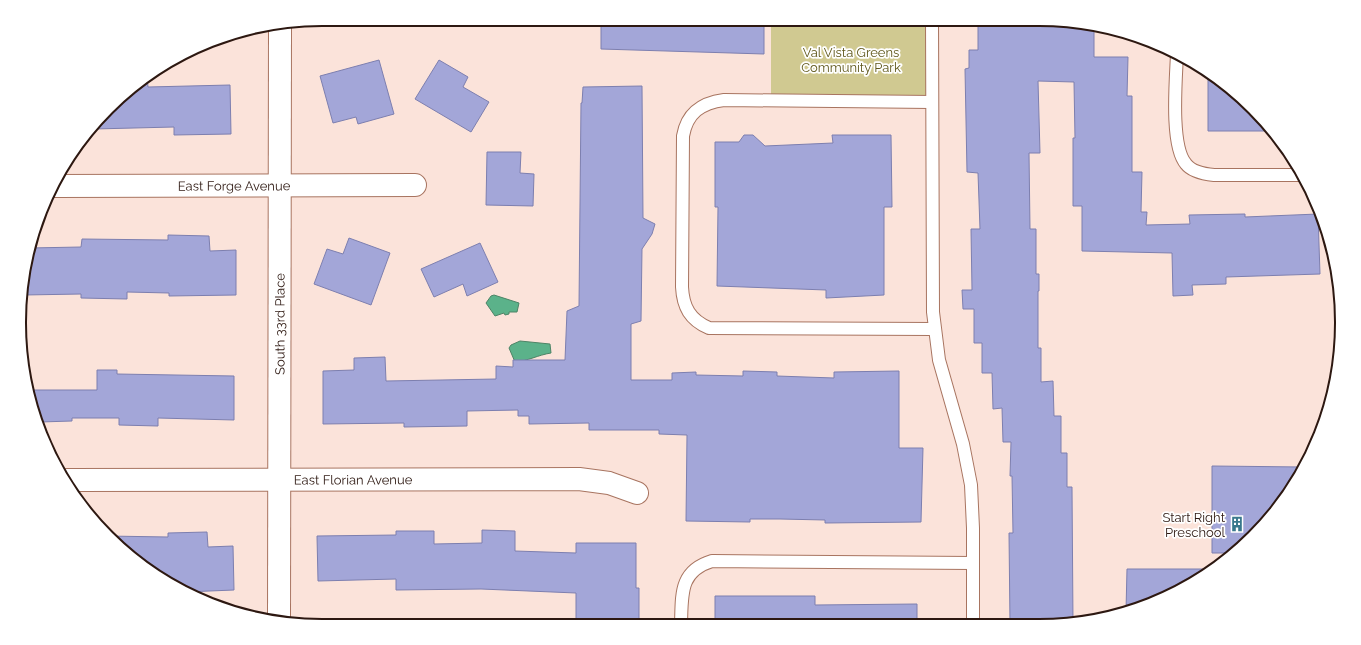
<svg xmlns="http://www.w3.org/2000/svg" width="1361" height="645" font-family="Raleway,sans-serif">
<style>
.green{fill:#d0c991}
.water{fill:#5bb28a;stroke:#4d8466}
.building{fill:#a3a6d8;stroke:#7d7faf}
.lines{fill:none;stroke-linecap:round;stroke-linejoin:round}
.service-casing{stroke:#a87460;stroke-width:14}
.minor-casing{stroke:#a87460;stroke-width:24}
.service{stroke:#fff;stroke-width:12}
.minor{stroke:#fff;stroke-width:22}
.labels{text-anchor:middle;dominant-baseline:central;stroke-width:3.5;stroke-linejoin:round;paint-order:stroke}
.park-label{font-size:13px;fill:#5f571a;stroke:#fff}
.street-label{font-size:13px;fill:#2d1811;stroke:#fff}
.poi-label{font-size:13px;fill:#2d1811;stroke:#fff;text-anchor:end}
.rim{fill:none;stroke:#2d1811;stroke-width:2}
</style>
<rect width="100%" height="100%" fill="#fbe3da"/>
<path class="green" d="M 771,19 L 932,19 L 932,102 L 771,101 Z"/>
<g class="water">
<path d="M 494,295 L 519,303 L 517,312 L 509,312 L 509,314 L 505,315 L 504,313 L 495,316 L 486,303 L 491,296 Z"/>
<path d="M 520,341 L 550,344 L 551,353 C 538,355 528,361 515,362 L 509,348 L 511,345 Z"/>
</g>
<g class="building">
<path d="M 601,19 L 764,19 L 764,54 L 601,49 Z"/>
<path d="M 978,19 L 1039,19 L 1094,24 L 1094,57 L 1128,57 L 1127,96 L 1132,96 L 1132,172 L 1142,172 L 1141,212 L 1147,212 L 1146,225 L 1190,224 L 1189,215 L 1245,214 L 1245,217 L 1318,214 L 1320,274 L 1226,277 L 1226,284 L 1192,285 L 1193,295 L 1173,296 L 1172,253 L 1082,251 L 1082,206 L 1073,206 L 1073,138 L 1075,138 L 1074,82 L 1038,81 L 1040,153 L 1029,153 L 1030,229 L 1036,229 L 1036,274 L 1039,274 L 1039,291 L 1038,291 L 1038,348 L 1041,348 L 1041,382 L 1053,381 L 1054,416 L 1061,416 L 1061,453 L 1067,453 L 1067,487 L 1072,487 L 1073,623 L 1010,624 L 1009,533 L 1013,533 L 1012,476 L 1010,476 L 1011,442 L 1003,442 L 1002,408 L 993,409 L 992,373 L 982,373 L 982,343 L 974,343 L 974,309 L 963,309 L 962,290 L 972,290 L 971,229 L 980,229 L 978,173 L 967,172 L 965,69 L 969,68 L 969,50 L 978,50 Z"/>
<path d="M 379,60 L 394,114 L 358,124 L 356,117 L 333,123 L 320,76 Z"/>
<path d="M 439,60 L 468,77 L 463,87 L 489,102 L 471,132 L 415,99 Z"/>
<path d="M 1208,70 L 1253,108 L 1272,131 L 1208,131 Z"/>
<path d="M 147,77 L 148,87 L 230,85 L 231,134 L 174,135 L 174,127 L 94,129 L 138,82 Z"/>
<path d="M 642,86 L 643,218 L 655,224 L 652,234 L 642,249 L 641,321 L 631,324 L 631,380 L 672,380 L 672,373 L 696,372 L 696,375 L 743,376 L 743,371 L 777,372 L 777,376 L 834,378 L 834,372 L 899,371 L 899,448 L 923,448 L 921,522 L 825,523 L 825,520 L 780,519 L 750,519 L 750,522 L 686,521 L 687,435 L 659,434 L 659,430 L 589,430 L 589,423 L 529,424 L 529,416 L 518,416 L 518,410 L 467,411 L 467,426 L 404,427 L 404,423 L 323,424 L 323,371 L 354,370 L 354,358 L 385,357 L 386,381 L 496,379 L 496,366 L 513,367 L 513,360 L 565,360 L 567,311 L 579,306 L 581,103 L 582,103 L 583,87 Z"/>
<path d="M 744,135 L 753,135 L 765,146 L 833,143 L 832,135 L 891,135 L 892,207 L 884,207 L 884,295 L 826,298 L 826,290 L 717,286 L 718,207 L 715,207 L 715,142 L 739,142 Z"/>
<path d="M 487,152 L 521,152 L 520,173 L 534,174 L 533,206 L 486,205 Z"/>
<path d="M 168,235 L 209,236 L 210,251 L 236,250 L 236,295 L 169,296 L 169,293 L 127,292 L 127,299 L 81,298 L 81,294 L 24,295 L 25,263 L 29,248 L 81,247 L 82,239 L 168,240 Z"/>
<path d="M 349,238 L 390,253 L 371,305 L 314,284 L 327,249 L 343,254 Z"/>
<path d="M 480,243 L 498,282 L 467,296 L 463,284 L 434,297 L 421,269 Z"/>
<path d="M 97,370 L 117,370 L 117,374 L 234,376 L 234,420 L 158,418 L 158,426 L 119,425 L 119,418 L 72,418 L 72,421 L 40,422 L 30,390 L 97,390 Z"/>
<path d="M 1212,466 L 1303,467 L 1279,507 L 1233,553 L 1212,553 Z"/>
<path d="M 482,530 L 515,531 L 515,551 L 576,553 L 576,543 L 636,543 L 636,588 L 639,588 L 639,625 L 576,625 L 576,593 L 481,589 L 396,590 L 396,579 L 318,581 L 317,536 L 396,535 L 396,531 L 434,531 L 434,544 L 482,543 Z"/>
<path d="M 207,532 L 208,547 L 233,546 L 234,590 L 185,592 L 154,575 L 107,536 L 168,537 L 168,533 Z"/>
<path d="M 1127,569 L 1213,569 L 1155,603 L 1126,611 Z"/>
<path d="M 715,596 L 815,596 L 815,605 L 917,604 L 917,624 L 715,625 Z"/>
</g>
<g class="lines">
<g class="service-casing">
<g id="service">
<path d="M 932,19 L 933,312 L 939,360 L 963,444 L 971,485 L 973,528 L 973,624"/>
<path d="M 1177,54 C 1176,79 1170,146 1186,164 C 1192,172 1204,174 1214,175 L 1302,175"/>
<path d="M 932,102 L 724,100 C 701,103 687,113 683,136 L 682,287 C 683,307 690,320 709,328 L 934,329"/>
<path d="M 681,625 C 682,595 679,571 712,561 L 973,563"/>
</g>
</g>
<g class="minor-casing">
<g id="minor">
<path id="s1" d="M 53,186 L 415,185"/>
<path id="s2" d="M 67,480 L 579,479 L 609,483 L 637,493"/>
<path id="s3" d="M 279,622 L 280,26"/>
</g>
</g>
<use href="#service" class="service"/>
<use href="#minor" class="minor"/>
</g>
<defs>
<g id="building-bare" transform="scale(1.2)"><path d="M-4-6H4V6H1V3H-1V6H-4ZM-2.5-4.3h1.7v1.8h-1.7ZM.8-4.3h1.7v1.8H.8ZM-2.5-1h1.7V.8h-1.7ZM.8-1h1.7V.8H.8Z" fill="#39788c" stroke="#fff" stroke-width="2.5" paint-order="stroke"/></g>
</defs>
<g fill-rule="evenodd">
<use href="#building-bare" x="1237" y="524"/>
</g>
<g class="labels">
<g class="park-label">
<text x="851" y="52">Val Vista Greens<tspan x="851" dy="15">Community Park</tspan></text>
</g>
<g class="street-label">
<text stroke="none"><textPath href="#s1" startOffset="181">East Forge Avenue</textPath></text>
<text stroke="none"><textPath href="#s3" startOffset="298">South 33rd Place</textPath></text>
<text stroke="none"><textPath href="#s2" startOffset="286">East Florian Avenue</textPath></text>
</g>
<g class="poi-label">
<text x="1225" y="517">Start Right<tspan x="1225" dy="15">Preschool</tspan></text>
</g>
</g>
<path d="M0 0H1361V645H0ZM322 26H1039A296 296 0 0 1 1335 322V323A296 296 0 0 1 1039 619H322A296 296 0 0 1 26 323V322A296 296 0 0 1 322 26Z" fill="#fff" fill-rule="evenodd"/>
<path class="rim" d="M322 26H1039A296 296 0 0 1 1335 322V323A296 296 0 0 1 1039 619H322A296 296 0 0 1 26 323V322A296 296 0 0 1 322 26Z"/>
</svg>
